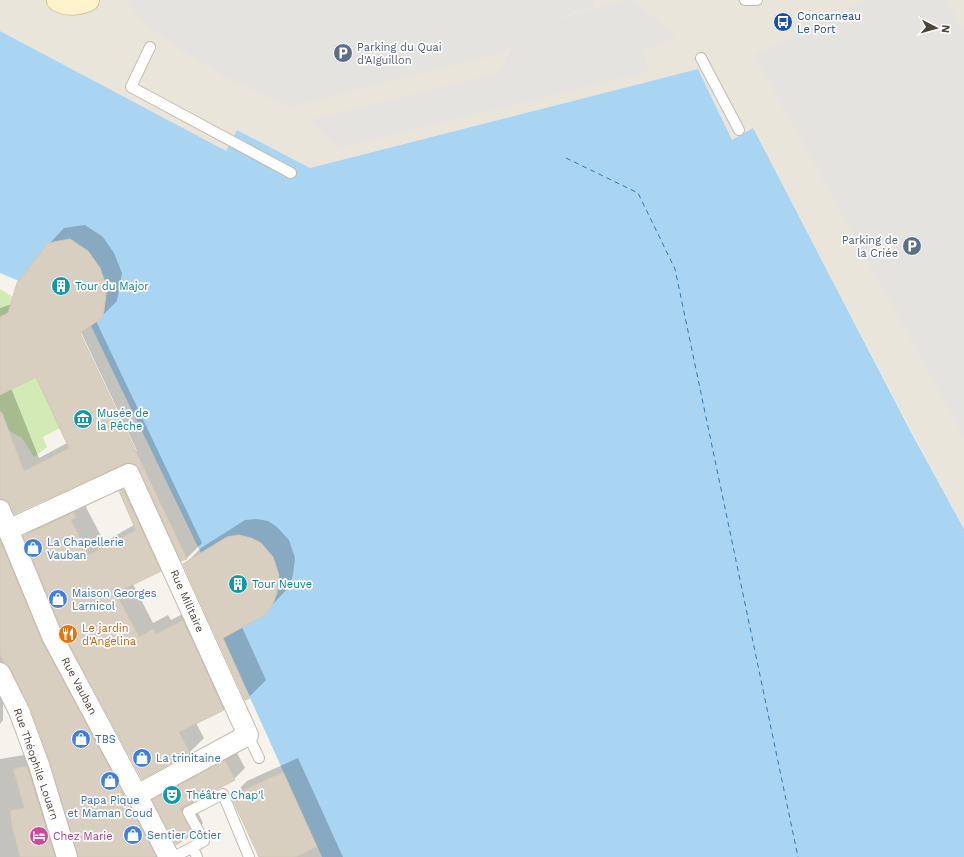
<svg xmlns="http://www.w3.org/2000/svg" width="964" height="857" font-family="'Work Sans',sans-serif">
<style>
.residential{fill:#eae5da}
.green{fill:#d2eab5}
.parking{fill:#e5e3e0}
.water{fill:#a9d4f2}
.pier{fill:#f6f3ec}
.shadow{fill:#0003;fill-rule:evenodd}
.lines{fill:none;stroke-linecap:round;stroke-linejoin:round}
.ferry{stroke:#2e7ab2;stroke-width:1;stroke-dasharray:5 4;stroke-linecap:butt}
.building{fill:#d8cfc1;stroke:#d3c7b4}
.service-casing{stroke:#c2bbae;stroke-width:12}
.minor-casing{stroke:#c2bbae;stroke-width:22}
.secondary-casing{stroke:#d6c79b;stroke-width:24}
.service{stroke:#fff;stroke-width:10}
.minor{stroke:#fff;stroke-width:20}
.secondary{stroke:#fff3cd;stroke-width:22}
.labels{text-anchor:middle;dominant-baseline:central;stroke-width:3.5;stroke-linejoin:round;paint-order:stroke}
.transit-label{font-size:11px;fill:#164399;stroke:#fff;text-anchor:start}
.service-label{font-size:11px;fill:#4e5e75;stroke:#fff;text-anchor:start}
.culture-label{font-size:11px;fill:#0d838f;stroke:#fff;text-anchor:start}
.shop-label{font-size:11px;fill:#366cbe;stroke:#fff;text-anchor:start}
.street-label{font-size:11px;fill:#4b4439;stroke:#fff}
.food-label{font-size:11px;fill:#c56008;stroke:#fff;text-anchor:start}
.hotel-label{font-size:11px;fill:#b23c85;stroke:#fff;text-anchor:start}
</style>
<rect width="100%" height="100%" fill="#f6f3ec"/>
<path class="residential" d="M 0,0 L 964,0 L 964,529 L 911,430 L 753,129 L 732,140 L 698,69 L 310,168 L 237,130 L 226,152 L 0,31 Z"/>
<g class="green">
<path d="M 0,289 L 28,306 L 0,317 Z"/>
<path d="M 36,377 L 60,428 L 43,437 L 47,447 L 34,457 L 22,438 L 8,430 L 0,410 L 0,395 Z"/>
</g>
<g class="parking">
<path d="M 127,0 L 594,0 L 595,5 L 527,28 L 625,0 L 634,0 L 676,37 L 659,45 L 643,50 L 648,72 L 337,148 L 309,120 L 496,74 L 506,61 L 510,46 L 510,42 L 506,52 L 289,107 L 225,77 L 171,44 L 148,26 L 137,16 Z"/>
<path d="M 864,0 L 892,0 L 894,1 L 896,0 L 947,0 L 964,31 L 964,437 L 754,55 Z"/>
</g>
<path class="water" d="M 0,31 L 226,151 L 237,130 L 310,168 L 698,69 L 732,140 L 753,128 L 910,430 L 964,529 L 964,857 L 322,857 L 223,638 L 263,616 L 272,606 L 277,593 L 279,575 L 261,543 L 251,538 L 239,535 L 227,537 L 198,554 L 90,327 L 103,317 L 107,288 L 100,268 L 88,251 L 70,239 L 48,243 L 19,281 L 0,273 Z"/>
<path class="pier" d="M 91,326 L 201,553 L 188,560 L 80,333 Z"/>
<g class="shadow">
<path d="M 85,225 L 103,237 L 114,253 L 122,273 L 117,301 L 102,316 L 96,321 L 202,543 L 187,558 L 182,560 L 140,469 L 137,464 L 131,462 L 8,500 L 3,498 L 56,626 L 178,857 L 0,857 L 0,759 L 42,752 L 74,851 L 79,853 L 51,761 L 31,707 L 7,663 L 3,661 L 18,690 L 3,705 L 3,720 L 0,724 L 0,308 L 12,304 L 49,244 L 64,228 ZM 79,328 L 137,451 L 135,451 L 77,329 ZM 37,376 L 67,443 L 39,458 L 11,388 Z"/>
<path d="M 134,477 L 175,556 L 160,570 L 133,584 L 153,623 L 168,615 L 171,620 L 198,606 L 238,695 L 224,709 L 196,723 L 204,738 L 189,753 L 24,536 L 39,521 L 90,503 L 86,507 L 104,542 L 134,525 L 120,492 Z"/>
<path d="M 257,519 L 268,521 L 277,527 L 289,540 L 295,558 L 293,575 L 288,588 L 263,615 L 242,627 L 266,680 L 249,697 L 184,565 L 201,548 L 245,520 Z"/>
<path d="M 236,751 L 245,768 L 234,779 L 192,800 L 203,823 L 192,834 L 154,800 L 164,789 Z"/>
<path d="M 298,758 L 343,857 L 260,857 L 232,796 L 247,781 Z"/>
</g>
<g class="lines">
<path class="ferry" d="M 566,158 L 638,193 L 675,269 L 798,857"/>
</g>
<g class="building">
<path d="M 70,239 L 88,251 L 100,268 L 107,288 L 103,317 L 80,333 L 187,559 L 181,561 L 139,469 L 136,465 L 130,463 L 124,464 L 14,514 L 7,501 L 0,499 L 0,413 L 2,413 L 24,471 L 69,448 L 36,377 L 0,395 L 0,317 L 8,313 L 17,283 L 48,243 Z"/>
<path d="M 123,489 L 161,571 L 116,593 L 139,637 L 153,629 L 156,634 L 183,620 L 224,710 L 179,732 L 190,753 L 142,779 L 62,631 L 23,536 L 74,512 L 76,518 L 71,520 L 89,555 L 136,530 L 119,491 Z"/>
<path d="M 239,535 L 251,538 L 261,543 L 273,557 L 279,575 L 277,593 L 272,606 L 263,616 L 223,638 L 250,698 L 245,700 L 183,564 L 227,537 Z"/>
<path d="M 0,540 L 42,641 L 127,800 L 156,856 L 154,857 L 78,857 L 50,762 L 30,707 L 10,668 L 4,663 L 0,654 Z"/>
<path d="M 225,760 L 235,780 L 180,808 L 193,834 L 176,845 L 152,800 Z"/>
<path d="M 27,766 L 28,769 L 55,857 L 20,857 L 12,827 L 10,810 L 24,808 L 13,769 Z"/>
<path d="M 283,772 L 317,847 L 295,857 L 259,857 L 231,796 Z"/>
</g>
<g class="lines">
<g class="service-casing">
<g id="service">
<path d="M 745,0 L 757,0"/>
<path d="M 150,47 L 131,87 L 291,173"/>
<path d="M 701,58 L 739,130"/>
<path d="M 248,735 L 259,758"/>
<path d="M 193,848 L 197,857"/>
<path d="M 174,857 L 204,841 L 188,812 L 223,794 L 249,857"/>
</g>
</g>
<g class="minor-casing">
<g id="minor">
<path d="M 0,510 L 52,636 L 137,795 L 169,857"/>
<path d="M 8,530 L 129,474 L 248,735 L 137,795"/>
<path d="M 0,673 L 19,711 L 39,765 L 67,857"/>
</g>
</g>
<g class="secondary-casing">
<path id="secondary" d="M 58,0 C 68,6 78,4 88,0"/>
</g>
<use href="#service" class="service"/>
<use href="#minor" class="minor"/>
<use href="#secondary" class="secondary"/>
</g>
<defs>
<g id="bus-disc" transform="scale(1)"><circle r="9.5" fill="#1a4fb4" stroke="#fff"/><path d="M-5-6H5V4H4V6H2V4H-2V6H-4V4H-5ZM-3.5-4V0h7V-4ZM-3.5 1.2v1.5H-2V1.2ZM2 1.2v1.5H3.5V1.2Z" fill="#fff"/></g>
<g id="parking-disc" transform="scale(1)"><circle r="9.5" fill="#5c6f8a" stroke="#fff"/><path d="M-3.5-5.5H1a3.5 3.5 0 0 1 0 7H-1V5.5H-3.5ZM-1-3.4V-.6H.8a1.4 1.4 0 0 0 0-2.8Z" fill="#fff"/></g>
<g id="building-disc" transform="scale(1)"><circle r="9.5" fill="#0f9aa8" stroke="#fff"/><path d="M-4-6H4V6H1V3H-1V6H-4ZM-2.5-4.3h1.7v1.8h-1.7ZM.8-4.3h1.7v1.8H.8ZM-2.5-1h1.7V.8h-1.7ZM.8-1h1.7V.8H.8Z" fill="#fff"/></g>
<g id="museum-disc" transform="scale(1)"><circle r="9.5" fill="#0f9aa8" stroke="#fff"/><path d="M0-6L6-3V-2H-6V-3ZM-5-1h2V3h-2ZM-1-1h2V3h-2ZM3-1h2V3H3ZM-6 4H6V6H-6Z" fill="#fff"/></g>
<g id="shop-disc" transform="scale(1)"><circle r="9.5" fill="#3f7fe0" stroke="#fff"/><path d="M-5-2.5h2.3a2.7 3.5 0 0 1 5.4 0H5L5.5 6h-11ZM-1.5-2.5h3a1.5 2.3 0 0 0-3 0Z" fill="#fff"/></g>
<g id="restaurant-disc" transform="scale(1)"><circle r="9.5" fill="#e8710a" stroke="#fff"/><path d="M-5-6h1v4h1v-4h1v4h1v-4h1v5L-1.5 .5V6h-2V.5L-5-1ZM5-6V6H3V1.5H1.5Q1.5-4 5-6Z" fill="#fff"/></g>
<g id="theatre-disc" transform="scale(1)"><circle r="9.5" fill="#0f9aa8" stroke="#fff"/><path d="M-5-5.5Q0-4 5-5.5V0Q5 5 0 6Q-5 5-5 0ZM-3.3-2.5H-1v1.5H-3.3ZM1-2.5H3.3v1.5H1ZM-2.8 1Q0 5.5 2.8 1Z" fill="#fff"/></g>
<g id="hotel-disc" transform="scale(1)"><circle r="9.5" fill="#d1479c" stroke="#fff"/><path d="M-6-4.5h1.5V1H6V5H4.5V3h-9V5H-6ZM-4 0a1.8 1.8 0 1 1 3.6 0ZM.5 0V-2.5h3Q6-2.5 6 0Z" fill="#fff"/></g>
</defs>
<g fill-rule="evenodd">
<use href="#bus-disc" x="783" y="22"/>
<use href="#parking-disc" x="343" y="53"/>
<use href="#parking-disc" x="912" y="246"/>
<use href="#building-disc" x="61" y="286"/>
<use href="#museum-disc" x="83" y="419"/>
<use href="#shop-disc" x="33" y="548"/>
<use href="#building-disc" x="238" y="584"/>
<use href="#shop-disc" x="58" y="599"/>
<use href="#restaurant-disc" x="68" y="634"/>
<use href="#shop-disc" x="81" y="739"/>
<use href="#shop-disc" x="142" y="758"/>
<use href="#shop-disc" x="110" y="781"/>
<use href="#theatre-disc" x="172" y="795"/>
<use href="#shop-disc" x="133" y="835"/>
<use href="#hotel-disc" x="39" y="836"/>
</g>
<g class="labels">
<g class="transit-label">
<text x="797" y="16">Concarneau<tspan x="797" dy="13">Le Port</tspan></text>
</g>
<g class="service-label">
<text x="357" y="47">Parking du Quai<tspan x="357" dy="13">d'AIguillon</tspan></text>
<text x="898" y="240" text-anchor="end">Parking de<tspan x="898" dy="13">la Criée</tspan></text>
</g>
<g class="culture-label">
<text x="75" y="286">Tour du Major</text>
<text x="97" y="413">Musée de<tspan x="97" dy="13">la Pêche</tspan></text>
<text x="252" y="584">Tour Neuve</text>
<text x="186" y="795">Théâtre Chap'l</text>
</g>
<g class="shop-label">
<text x="47" y="542">La Chapellerie<tspan x="47" dy="13">Vauban</tspan></text>
<text x="72" y="593">Maison Georges<tspan x="72" dy="13">Larnicol</tspan></text>
<text x="95" y="739">TBS</text>
<text x="156" y="758">La trinitaine</text>
<text x="110" y="800" text-anchor="middle">Papa Pique<tspan x="110" dy="13">et Maman Coud</tspan></text>
<text x="147" y="835">Sentier Côtier</text>
</g>
<g class="street-label">
<text transform="translate(187 601) rotate(66)">Rue Militaire</text>
<text transform="translate(79 686) rotate(62)">Rue Vauban</text>
<text transform="translate(36 764) rotate(71)">Rue Théophile Louarn</text>
</g>
<g class="food-label">
<text x="82" y="628">Le jardin<tspan x="82" dy="13">d'Angelina</tspan></text>
</g>
<g class="hotel-label">
<text x="53" y="836">Chez Marie</text>
</g>
</g>
<g transform="translate(936 28) rotate(96)" stroke="#ffffff" stroke-width="3" paint-order="stroke">
<path d="M0-3L7 15L0 10L-7 15Z" fill="#4b4439"/>
<text y="-6" font-size="11" font-weight="bold" text-anchor="middle" fill="#4b4439">N</text>
</g>
</svg>
